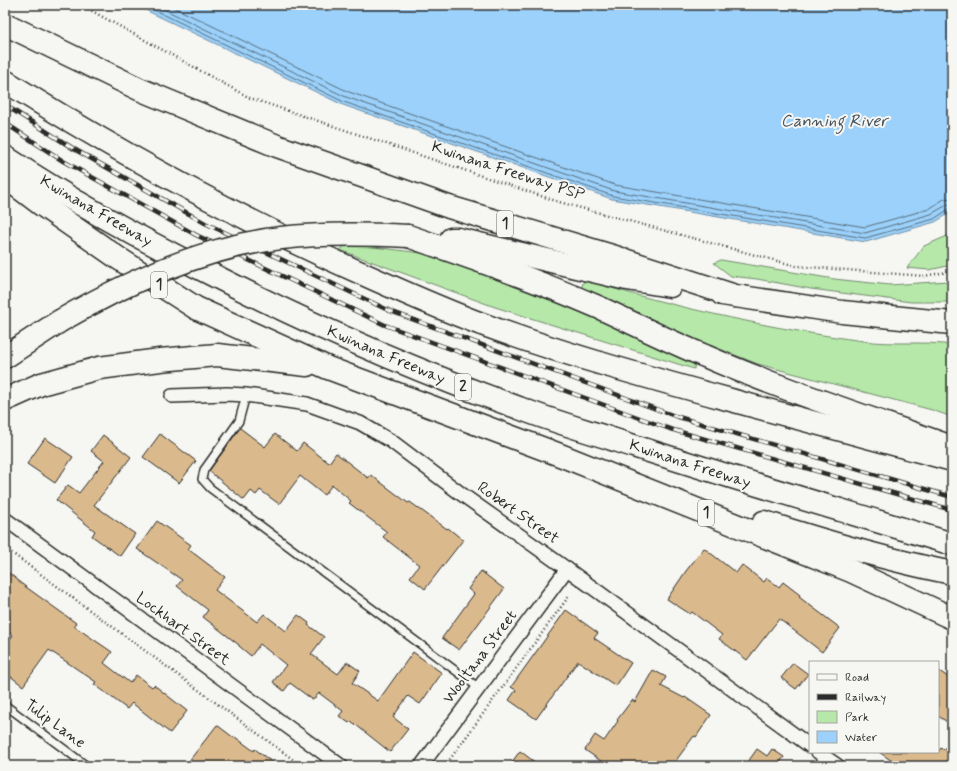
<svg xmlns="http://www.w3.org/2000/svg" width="957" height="771" font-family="Mynerve,sans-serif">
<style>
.green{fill:#b6e9a9;stroke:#708a6a}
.water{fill:#9bd1fa;stroke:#6e8fa7}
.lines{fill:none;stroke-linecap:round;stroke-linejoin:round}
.shore{stroke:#586d7e;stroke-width:1}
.building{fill:#daba8d;stroke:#2b2b2b}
.lane-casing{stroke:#2b2b2b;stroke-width:10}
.street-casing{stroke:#2b2b2b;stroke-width:16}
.highway-casing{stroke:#2b2b2b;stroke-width:25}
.path{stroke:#2b2b2b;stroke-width:2.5;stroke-dasharray:1 3;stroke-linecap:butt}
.lane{stroke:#f6f6f2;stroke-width:7}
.street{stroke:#f6f6f2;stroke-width:13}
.highway{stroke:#f6f6f2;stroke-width:22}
.rail-casing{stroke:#2b2b2b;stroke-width:4.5}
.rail{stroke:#f6f6f2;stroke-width:3;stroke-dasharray:9;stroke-linecap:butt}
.highway-bridge-casing{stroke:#2b2b2b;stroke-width:25;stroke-linecap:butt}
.highway-bridge{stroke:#f6f6f2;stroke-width:22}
.labels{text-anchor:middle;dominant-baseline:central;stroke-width:4;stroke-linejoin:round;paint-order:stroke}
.shield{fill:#f6f6f2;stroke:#686867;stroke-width:1}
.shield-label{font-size:15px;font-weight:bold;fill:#2b2b2b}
.street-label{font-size:16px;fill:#2b2b2b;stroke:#f6f6f2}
.water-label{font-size:17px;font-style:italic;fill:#47545f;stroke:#f6f6f2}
</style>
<rect width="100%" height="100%" fill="#f6f6f2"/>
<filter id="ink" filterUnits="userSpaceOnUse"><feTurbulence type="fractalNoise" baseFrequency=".025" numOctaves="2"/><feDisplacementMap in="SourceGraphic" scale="8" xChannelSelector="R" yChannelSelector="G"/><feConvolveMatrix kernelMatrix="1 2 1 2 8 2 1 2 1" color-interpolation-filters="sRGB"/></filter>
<g filter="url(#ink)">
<g class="green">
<path d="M 952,234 L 952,265 L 929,270 L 907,268 L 924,246 Z"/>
<path d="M 346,245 L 374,247 L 421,253 L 473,266 L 695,359 L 694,369 L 495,307 L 340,250 Z"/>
<path d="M 721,260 L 834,279 L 890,285 L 948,281 L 952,279 L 952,302 L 911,302 L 811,289 L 757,279 L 731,276 L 714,263 Z"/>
<path d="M 584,280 C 674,307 771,329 864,341 C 893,345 923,341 952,345 L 952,417 L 932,410 L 758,364 L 681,334 L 633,310 L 581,289 Z"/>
</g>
<path class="water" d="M 135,5 L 952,5 L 952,212 L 935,222 L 866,242 L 612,199 L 343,105 Z"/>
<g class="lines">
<g class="shore">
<path d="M 144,5 L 344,102 L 613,196 L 865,238 L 934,219 L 949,209 L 952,209"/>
<path d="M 155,5 L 346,97 L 614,191 L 865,233 L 931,214 L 947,205 L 952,204"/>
<path d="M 169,5 L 349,92 L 615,185 L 865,227 L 929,209 L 944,199 L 952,198"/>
</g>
</g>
<g class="building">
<path d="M 240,428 L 265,447 L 275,434 L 297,451 L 303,443 L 329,463 L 336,453 L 368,478 L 371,475 L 408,503 L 410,502 L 447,529 L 448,528 L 463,540 L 425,589 L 410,577 L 419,565 L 383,537 L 387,532 L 349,503 L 351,501 L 332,485 L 324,495 L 300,476 L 279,504 L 260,490 L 256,495 L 251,491 L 244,500 L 209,471 Z"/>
<path d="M 160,434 L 196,461 L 179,483 L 143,457 Z"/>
<path d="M 103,435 L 131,457 L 94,505 L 135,534 L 120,556 L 92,536 L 95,531 L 56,500 L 68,485 L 79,493 L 104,461 L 91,451 Z"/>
<path d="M 45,438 L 73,457 L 55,483 L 27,464 Z"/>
<path d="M 157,521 L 191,545 L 188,549 L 225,577 L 215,590 L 257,622 L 264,614 L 286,631 L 298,615 L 309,623 L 308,625 L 324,637 L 311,654 L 338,674 L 347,662 L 360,671 L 352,683 L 378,701 L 413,652 L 442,673 L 420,704 L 408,696 L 393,717 L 408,729 L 390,752 L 351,721 L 349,723 L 339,716 L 343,711 L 319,693 L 313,700 L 290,683 L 284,691 L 273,682 L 286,665 L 260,644 L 251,656 L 239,646 L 239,645 L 203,617 L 208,610 L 177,586 L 182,580 L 137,549 Z"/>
<path d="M 704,548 L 736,573 L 742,565 L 764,582 L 767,578 L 779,587 L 783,582 L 800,595 L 799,597 L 840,628 L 822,652 L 779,619 L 747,660 L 719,639 L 722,635 L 692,612 L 690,614 L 667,599 L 686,571 Z"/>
<path d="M 5,570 L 19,581 L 19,582 L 76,623 L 74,626 L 112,652 L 104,663 L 130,683 L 136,675 L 152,687 L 154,685 L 187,711 L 170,733 L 132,703 L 127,709 L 94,684 L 96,682 L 49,650 L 23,686 L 5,672 L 5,646 L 13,635 L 5,630 Z"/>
<path d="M 481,571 L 504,589 L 459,650 L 442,638 L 474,594 L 468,589 Z"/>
<path d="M 566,610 L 598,633 L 594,638 L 631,663 L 616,686 L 578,661 L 536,719 L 509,700 L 516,690 L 511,687 Z"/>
<path d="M 793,663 L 808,674 L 796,689 L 781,678 Z"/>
<path d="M 653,670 L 666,677 L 661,686 L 684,698 L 685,697 L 711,715 L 696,737 L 694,736 L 672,766 L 608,766 L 585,750 L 595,735 L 604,741 L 618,721 L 617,720 L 632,700 L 635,702 Z"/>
<path d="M 938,670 L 952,680 L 952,725 L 938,716 Z"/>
<path d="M 217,725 L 234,738 L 235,737 L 254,751 L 255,749 L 277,766 L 185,766 Z"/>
<path d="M 952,740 L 952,766 L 899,766 L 879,752 L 938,752 L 941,748 L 944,750 Z"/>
<path d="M 757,749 L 767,756 L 772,749 L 784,757 L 778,765 L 780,766 L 745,766 Z"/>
<path d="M 520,751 L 540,766 L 509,766 Z"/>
</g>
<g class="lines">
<g class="lane-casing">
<g id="lane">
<path d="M 246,395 L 239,421 L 204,470 L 202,479 L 210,488 L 479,688"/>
<path d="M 5,705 L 87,766"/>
</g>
</g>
<g class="street-casing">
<g id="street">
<path d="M 172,396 L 227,394 L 246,395 L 307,404 L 360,423 L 391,441 L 460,493 L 567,569 L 810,746"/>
<path d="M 5,519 L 341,766"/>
<path d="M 818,752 L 838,766"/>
<path d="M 421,766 L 567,569"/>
</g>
</g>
<g class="highway-casing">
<g id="highway">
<path d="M 5,24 L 139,89 L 277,146 L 449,207 L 612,256 L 735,296"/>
<path d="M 5,81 C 123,155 245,222 372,278 C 410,295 448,312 487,326 C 569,356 654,379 738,402 C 810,421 881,441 952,460"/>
<path d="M 5,157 C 71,201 141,239 211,274 C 311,325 414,370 519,408 C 549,420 581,429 612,439 C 725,476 838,509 952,544"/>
<path d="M 5,177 L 42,205 L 118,258 L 196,308 L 328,368 L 560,455 L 851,571 L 952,618"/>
<path d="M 408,236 C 472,258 536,280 598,307 C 633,323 668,341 705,356 C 783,390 865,416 946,445"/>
<path d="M 451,239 L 458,239 L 627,279 L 670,286"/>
<path d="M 722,294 L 842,312 L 952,323"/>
<path d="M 5,357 L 60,321"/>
<path d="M 5,400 L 41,384 L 99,368 L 160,360 L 217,355 L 307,365"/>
<path d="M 764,522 C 826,542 888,560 952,573"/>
</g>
</g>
<g class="path">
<path d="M 81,5 L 250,98 L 559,202 L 796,266 L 924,276 L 952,271"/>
<path d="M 5,548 L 302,766"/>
<path d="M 445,766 L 569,596"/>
</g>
<use href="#lane" class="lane"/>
<use href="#street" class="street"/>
<use href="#highway" class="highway"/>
<g class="rail-casing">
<g id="rail">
<path d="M 5,105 L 74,149 L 205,223 L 390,311 L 675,416 L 952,497"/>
<path d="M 5,123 L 63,161 L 196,235 L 385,325 L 670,429 L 952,510"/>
</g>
</g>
<use href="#rail" class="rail"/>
<g class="highway-bridge-casing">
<path id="highway-bridge" d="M 60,321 C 125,283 205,247 281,238 C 323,233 366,234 408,236"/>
</g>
<use href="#highway-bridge" class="highway-bridge"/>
</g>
</g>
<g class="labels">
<g class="shield">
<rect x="497" y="211" width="16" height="26" rx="3"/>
<rect x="151" y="272" width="16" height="26" rx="3"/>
<rect x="455" y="374" width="16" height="26" rx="3"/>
<rect x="698" y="500" width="16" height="26" rx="3"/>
</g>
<g class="shield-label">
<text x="505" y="224">1</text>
<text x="159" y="285">1</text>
<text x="463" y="387">2</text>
<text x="706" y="513">1</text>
</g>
<g class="street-label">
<text transform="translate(508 171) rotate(18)">Kwinana Freeway PSP</text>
<text transform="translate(96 211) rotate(30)">Kwinana Freeway</text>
<text transform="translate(386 355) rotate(23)">Kwinana Freeway</text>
<text transform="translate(690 464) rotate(18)">Kwinana Freeway</text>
<text transform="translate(518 513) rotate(35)">Robert Street</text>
<text transform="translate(183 629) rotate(36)">Lockhart Street</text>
<text transform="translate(480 657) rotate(-53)">Wooltana Street</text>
<text transform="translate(55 724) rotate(36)">Tulip Lane</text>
</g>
<g class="water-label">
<text x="834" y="121">Canning River</text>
</g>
</g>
<rect width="957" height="771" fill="none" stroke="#f6f6f2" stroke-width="20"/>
<rect x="10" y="10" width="937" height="751" fill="none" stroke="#2b2b2b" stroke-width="1.5" filter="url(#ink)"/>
<rect x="809" y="661" width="130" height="92" fill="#f6f6f2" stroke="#a5a5a2"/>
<rect x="817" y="674" width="20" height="6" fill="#f6f6f2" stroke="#a5a5a2"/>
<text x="845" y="681" font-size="12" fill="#2b2b2b">Road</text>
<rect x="817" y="694" width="20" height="6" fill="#2b2b2b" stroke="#a5a5a2"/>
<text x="845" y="701" font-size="12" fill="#2b2b2b">Railway</text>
<rect x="817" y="711" width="20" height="12" fill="#b6e9a9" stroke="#a5a5a2"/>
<text x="845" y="721" font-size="12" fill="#2b2b2b">Park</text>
<rect x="817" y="731" width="20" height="12" fill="#9bd1fa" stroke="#a5a5a2"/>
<text x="845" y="741" font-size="12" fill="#2b2b2b">Water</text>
</svg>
